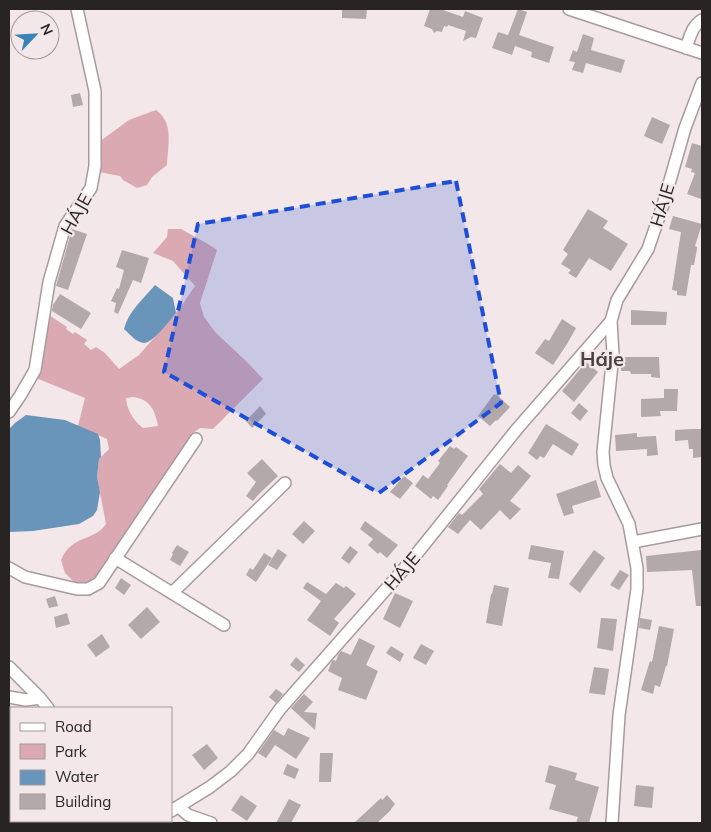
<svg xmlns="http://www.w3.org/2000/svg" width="711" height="832" font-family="Mulish,sans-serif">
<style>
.green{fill:#daa9b2;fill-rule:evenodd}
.water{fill:#6895b9}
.building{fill:#b3a8aa}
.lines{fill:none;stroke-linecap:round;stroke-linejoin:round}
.minor-casing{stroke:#a79b9d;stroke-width:14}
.minor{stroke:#fff;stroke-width:11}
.marked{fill:#1d4ed8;fill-opacity:0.2;stroke:#1d4ed8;stroke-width:4;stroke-dasharray:10 6;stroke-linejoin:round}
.labels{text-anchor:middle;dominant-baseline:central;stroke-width:4.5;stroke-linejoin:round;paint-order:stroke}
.street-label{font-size:18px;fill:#282424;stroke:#f3e7e9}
.quarter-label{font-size:20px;font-weight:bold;fill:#4b4143;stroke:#f3e7e9}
</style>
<rect width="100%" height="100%" fill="#f3e7e9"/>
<g class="green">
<path d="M 156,110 C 174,123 168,145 167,165 L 152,177 L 147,185 L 137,188 L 123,180 L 120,176 L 99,172 L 99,142 L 129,120 Z"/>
<path d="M 168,229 L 181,229 L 208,244 L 217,250 L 200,303 L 204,317 L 216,333 L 246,361 L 263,379 L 213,429 L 200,428 L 193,433 L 170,474 L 101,574 L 92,581 L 83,583 L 74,582 L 65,573 L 61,560 C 72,534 94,542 106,524 L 97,477 L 99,459 L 109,449 L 107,439 L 78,426 L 85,398 L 36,378 L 46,313 L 67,327 L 66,329 L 73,334 L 75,332 L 87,340 L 84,344 L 91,350 L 96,347 L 105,353 L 119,369 L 139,355 L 180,308 L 195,286 L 173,261 L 153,253 L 167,237 ZM 133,397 C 150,399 155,410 158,426 L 143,428 C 133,420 127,410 126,398 Z"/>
</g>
<g class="water">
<path d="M 155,285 L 173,298 L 176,313 C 170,320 153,343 144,343 C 135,342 130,334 124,329 C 128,312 144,298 155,285 Z"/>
<path d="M 26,415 L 65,420 L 98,434 L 100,440 L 101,457 L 99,459 L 97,477 L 100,492 L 97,510 L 93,516 L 79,524 L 33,531 L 9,532 L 9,429 L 15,423 Z"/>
</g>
<g class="building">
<path d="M 342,9 L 367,9 L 366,19 L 342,18 Z"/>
<path d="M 430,9 L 440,9 L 463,17 L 465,11 L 483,18 L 476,38 L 471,37 L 463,41 L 466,31 L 448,25 L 447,27 L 444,26 L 442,32 L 437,31 L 434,33 L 432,29 L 424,26 Z"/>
<path d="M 518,9 L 527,12 L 519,35 L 554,47 L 549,63 L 531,57 L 532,52 L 515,46 L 512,55 L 492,48 L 498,32 L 508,35 Z"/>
<path d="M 583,34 L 594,38 L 591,50 L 625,60 L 621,73 L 586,63 L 583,73 L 572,70 L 575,62 L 569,61 L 573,50 L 577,52 Z"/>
<path d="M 80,93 L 83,105 L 73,107 L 71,95 Z"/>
<path d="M 652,117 L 670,125 L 662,144 L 644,136 Z"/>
<path d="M 692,143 L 702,146 L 702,194 L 701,199 L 687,194 L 695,173 L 691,172 L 692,169 L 685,167 Z"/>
<path d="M 588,209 L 608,221 L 603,228 L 628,244 L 611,271 L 589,258 L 576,278 L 568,273 L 571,270 L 561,264 L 568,254 L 563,250 Z"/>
<path d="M 673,216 L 702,224 L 695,246 L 697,247 L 697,249 L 694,265 L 691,265 L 686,296 L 677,295 L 677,291 L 672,290 L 681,232 L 669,229 Z"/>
<path d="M 72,229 L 87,234 L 68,290 L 56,286 Z"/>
<path d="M 122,250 L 149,258 L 141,283 L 133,280 L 118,314 L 114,312 L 116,303 L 111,301 L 117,288 L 119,289 L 124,270 L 116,267 Z"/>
<path d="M 60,294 L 91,313 L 81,329 L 52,311 L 53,305 Z"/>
<path d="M 631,310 L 667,312 L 666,325 L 631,325 Z"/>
<path d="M 562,319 L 576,328 L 567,344 L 553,365 L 535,353 L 545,339 L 549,341 Z"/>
<path d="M 621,357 L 659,357 L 660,378 L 651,377 L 651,374 L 631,374 L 630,371 L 621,371 Z"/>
<path d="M 586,362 L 598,372 L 574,402 L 562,391 Z"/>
<path d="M 664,389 L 678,389 L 677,411 L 660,411 L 661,416 L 641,417 L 641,399 L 664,398 Z"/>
<path d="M 494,394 L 495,395 L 496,394 L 510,407 L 497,421 L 496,420 L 490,426 L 478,416 Z"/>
<path d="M 579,403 L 588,411 L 580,421 L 571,413 Z"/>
<path d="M 260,406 L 266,414 L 252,428 L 246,421 Z"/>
<path d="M 546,424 L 579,444 L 572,456 L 553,444 L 544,458 L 540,456 L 537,460 L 528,453 Z"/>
<path d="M 691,429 L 702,429 L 702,457 L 693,458 L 693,449 L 689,449 L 688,440 L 675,441 L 675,430 Z"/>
<path d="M 637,433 L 637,437 L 656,436 L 658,455 L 647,456 L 647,449 L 616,451 L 615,435 Z"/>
<path d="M 450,446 L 454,449 L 456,447 L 468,456 L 447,485 L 448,486 L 438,500 L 433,496 L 431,499 L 415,486 L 423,475 L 428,479 L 440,463 L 438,461 Z"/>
<path d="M 262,459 L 278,476 L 259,494 L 253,501 L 246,496 L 256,482 L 247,473 Z"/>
<path d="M 500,464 L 511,473 L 518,465 L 531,476 L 510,501 L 521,509 L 510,520 L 500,510 L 481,530 L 470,520 L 458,534 L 448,527 L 459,513 L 462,515 L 483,494 L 479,489 Z"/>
<path d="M 404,476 L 413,483 L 400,499 L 390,492 Z"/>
<path d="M 596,480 L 601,497 L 572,506 L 574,513 L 564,516 L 556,494 Z"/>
<path d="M 304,521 L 315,531 L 303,544 L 292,534 Z"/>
<path d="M 365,521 L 398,545 L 387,558 L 380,552 L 378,554 L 368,545 L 373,539 L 360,529 Z"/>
<path d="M 177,545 L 189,552 L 180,566 L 170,560 L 173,554 L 172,553 Z"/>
<path d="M 531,545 L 564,551 L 559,579 L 548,578 L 551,563 L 528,559 Z"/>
<path d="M 350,546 L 358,552 L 349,564 L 341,558 Z"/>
<path d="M 278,549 L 287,555 L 277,570 L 268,565 Z"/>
<path d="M 594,550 L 605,558 L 580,593 L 569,584 Z"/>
<path d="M 701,550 L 702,560 L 702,606 L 696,606 L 692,570 L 647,572 L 646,556 Z"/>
<path d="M 264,553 L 272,558 L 256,582 L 246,575 L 250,568 L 253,570 Z"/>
<path d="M 620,570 L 629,575 L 619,590 L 610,585 Z"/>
<path d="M 121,578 L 131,585 L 124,595 L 115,588 Z"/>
<path d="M 307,582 L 326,594 L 336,583 L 344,588 L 346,586 L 356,594 L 334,619 L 339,623 L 330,636 L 307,620 L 321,601 L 303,588 Z"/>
<path d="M 494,585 L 509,588 L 502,626 L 486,623 L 491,594 L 492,594 Z"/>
<path d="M 395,593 L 413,601 L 400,628 L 383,619 Z"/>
<path d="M 55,596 L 58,606 L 49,608 L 46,599 Z"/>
<path d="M 147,607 L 160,622 L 141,639 L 128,625 Z"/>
<path d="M 67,613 L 70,624 L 56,628 L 54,617 Z"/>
<path d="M 601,618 L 617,619 L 613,651 L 597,648 Z"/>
<path d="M 640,618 L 652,620 L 650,630 L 639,628 Z"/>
<path d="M 659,626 L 674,629 L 667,666 L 666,666 L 660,687 L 655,685 L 653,694 L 641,690 L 650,661 L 652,662 Z"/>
<path d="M 102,634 L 110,647 L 96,657 L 87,645 Z"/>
<path d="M 359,638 L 375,646 L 366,665 L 378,671 L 366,700 L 338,690 L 342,678 L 328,671 L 332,661 L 334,660 L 336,661 L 338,655 L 341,651 L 351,655 Z"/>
<path d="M 421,644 L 434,651 L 426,665 L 413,658 Z"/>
<path d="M 391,646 L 404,654 L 400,662 L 386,653 Z"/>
<path d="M 296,657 L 305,665 L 299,672 L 290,665 Z"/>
<path d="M 594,667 L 609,669 L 605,695 L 589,693 Z"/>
<path d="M 276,689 L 283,694 L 276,703 L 269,697 Z"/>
<path d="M 304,694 L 313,702 L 304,712 L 317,713 L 315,730 L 291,708 Z"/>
<path d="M 288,728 L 310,738 L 296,759 L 275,745 L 266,758 L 258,753 L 274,730 L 284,736 Z"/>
<path d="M 207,744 L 218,758 L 204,770 L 192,755 Z"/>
<path d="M 320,753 L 333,753 L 331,782 L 319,782 Z"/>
<path d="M 287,764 L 299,769 L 295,779 L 283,774 Z"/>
<path d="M 549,765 L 577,773 L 575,780 L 599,787 L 589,823 L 576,823 L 578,817 L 549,809 L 556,785 L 545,782 Z"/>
<path d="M 636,785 L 654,787 L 652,808 L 634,806 Z"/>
<path d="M 241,795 L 257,806 L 247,821 L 231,810 Z"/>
<path d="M 387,795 L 395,804 L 391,809 L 391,810 L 377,823 L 354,823 L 381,798 L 382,800 Z"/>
<path d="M 289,799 L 301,805 L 291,823 L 276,823 Z"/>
</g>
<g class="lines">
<g class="minor-casing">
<g id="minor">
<path d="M 569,9 L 702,53"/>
<path d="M 686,48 C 690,37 692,26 702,20"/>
<path d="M 9,412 L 20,396 L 35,370 L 49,282 L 65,226 L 91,188 L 95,166 L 95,91 L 77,9"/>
<path d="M 633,542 L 702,529"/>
<path d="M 115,558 L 224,625"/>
<path d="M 9,568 L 25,577 L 77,589 L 88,589 L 99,583 L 196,439"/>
<path d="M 172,593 L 285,483"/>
<path d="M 9,667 L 40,698 L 48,708"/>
<path d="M 9,697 L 26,700 L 40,698"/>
<path d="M 179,807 L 188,815 L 211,823"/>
<path d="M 9,809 L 11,812"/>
<path d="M 171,811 L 210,787 L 231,771 L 248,754 L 280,709 L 410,562 L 517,429 L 611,321"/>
<path d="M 18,821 L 20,823"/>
<path d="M 146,823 L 151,821"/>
<path d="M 612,823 L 619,715 L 637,589 L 637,568 L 629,524 L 607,478 L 604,465 L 603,452 L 613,354 L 611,321 L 617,300 L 648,249 L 663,205 L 685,128 L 702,83"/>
</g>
</g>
<use href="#minor" class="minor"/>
</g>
<path class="marked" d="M 456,181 L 501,403 L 379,493 L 164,372 L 198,224 Z"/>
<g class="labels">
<g class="street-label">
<text transform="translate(662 205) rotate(-73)">HÁJE</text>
<text transform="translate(76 214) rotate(-61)">HÁJE</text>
<text transform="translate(402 571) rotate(-49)">HÁJE</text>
</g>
<g class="quarter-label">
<text x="602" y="358">Háje</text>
</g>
</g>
<rect width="711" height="832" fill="none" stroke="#282424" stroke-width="20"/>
<rect x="10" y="707" width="162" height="115" fill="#f3e7e9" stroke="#a2999a"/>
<rect x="20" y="723" width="25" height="8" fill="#ffffff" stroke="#a2999a"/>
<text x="55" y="732" font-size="15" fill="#282424">Road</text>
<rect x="20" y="744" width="25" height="15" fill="#daa9b2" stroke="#a2999a"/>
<text x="55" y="757" font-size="15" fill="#282424">Park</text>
<rect x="20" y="770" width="25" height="15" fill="#6895b9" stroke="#a2999a"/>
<text x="55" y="782" font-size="15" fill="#282424">Water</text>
<rect x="20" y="794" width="25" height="15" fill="#b3a8aa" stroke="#a2999a"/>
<text x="55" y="807" font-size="15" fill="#282424">Building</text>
<g transform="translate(35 35) rotate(65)"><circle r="24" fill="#f3e7e9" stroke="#a2999a"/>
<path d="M0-4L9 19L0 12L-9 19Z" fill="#3a83b8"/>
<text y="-8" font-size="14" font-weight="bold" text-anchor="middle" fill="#282424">N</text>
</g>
</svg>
